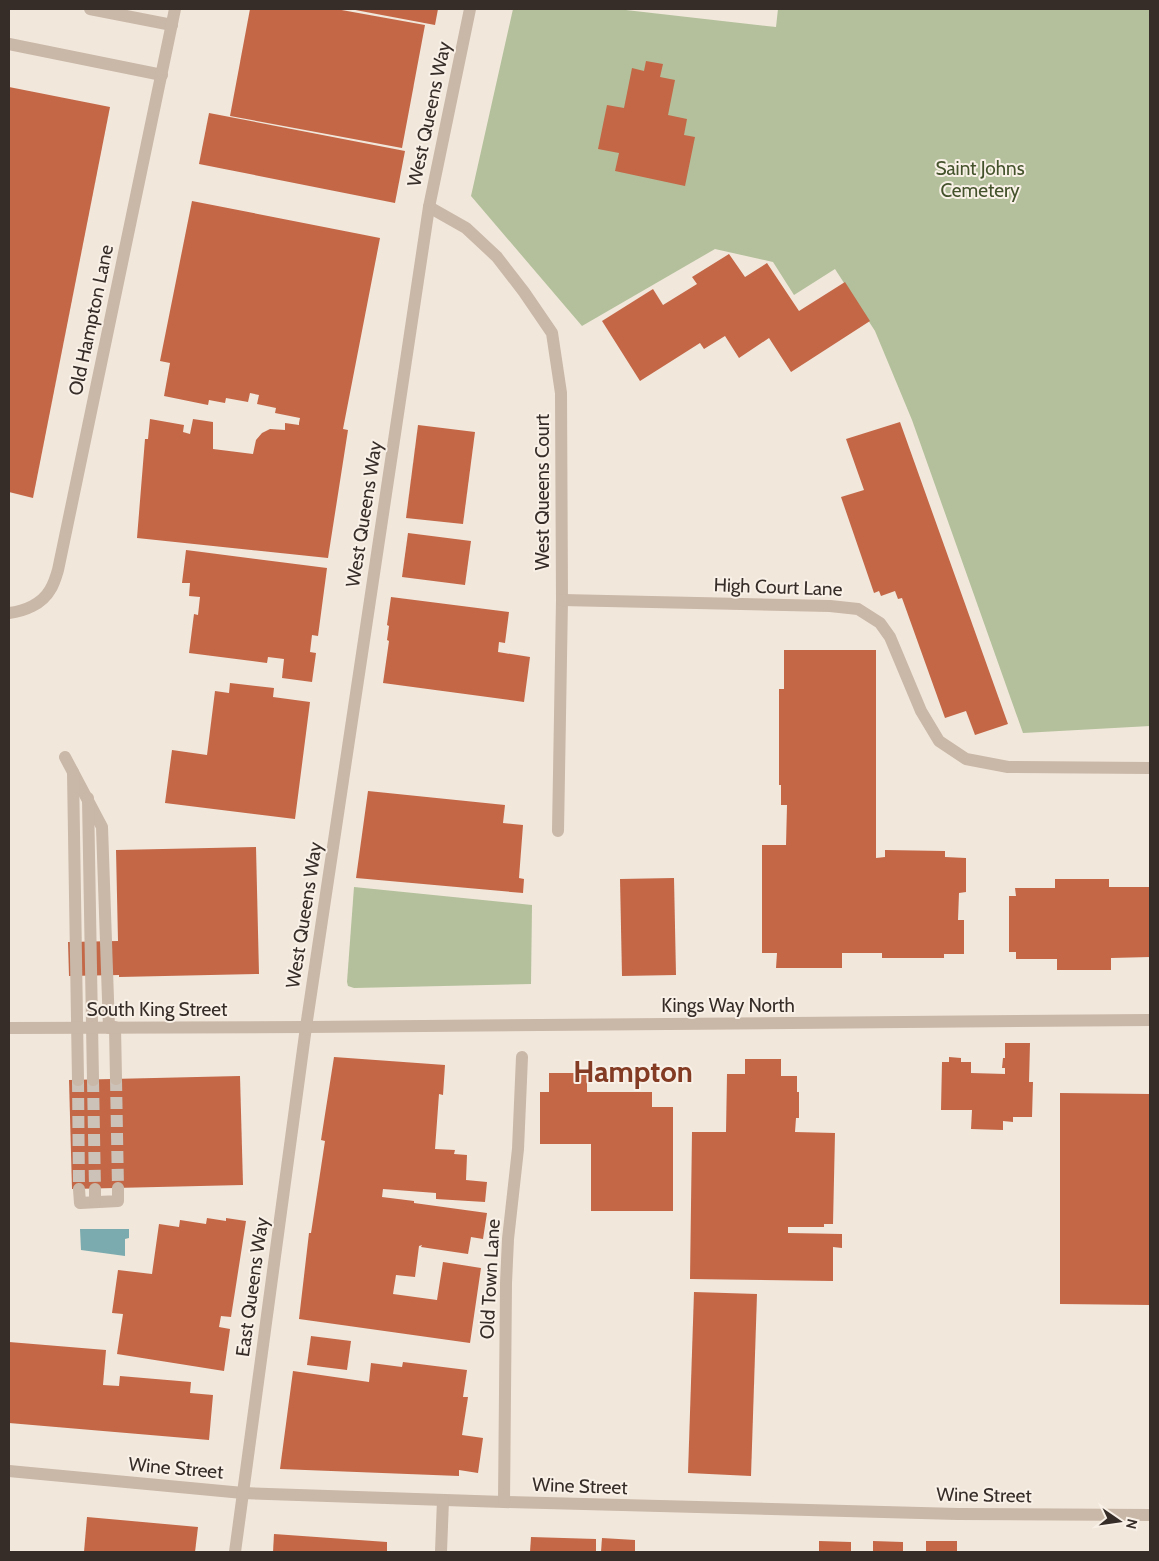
<svg xmlns="http://www.w3.org/2000/svg" width="1159" height="1561" font-family="Cabin,sans-serif">
<style>
.green{fill:#b3c09b}
.water{fill:#7babae}
.building{fill:#c36747}
.lines{fill:none;stroke-linecap:round;stroke-linejoin:round}
.minor-tunnel{stroke:#ccc2b7;stroke-width:12;stroke-dasharray:12 6;stroke-linecap:butt}
.minor{stroke:#c9b7a7;stroke-width:12}
.labels{text-anchor:middle;dominant-baseline:central;stroke-width:4;stroke-linejoin:round;paint-order:stroke}
.street-label{font-size:19px;fill:#362c28;stroke:#f9f1e7}
.park-label{font-size:19px;fill:#44532c;stroke:#f9f1e7}
.town-label{font-size:29px;font-weight:bold;fill:#833b23;stroke:#f9f1e7}
</style>
<rect width="100%" height="100%" fill="#f1e7db"/>
<g class="green">
<path d="M 513,9 L 617,9 L 776,27 L 778,9 L 1150,9 L 1150,726 L 1023,733 L 912,420 L 875,331 L 835,269 L 794,295 L 773,262 L 715,249 L 582,326 L 471,196 Z"/>
<path d="M 354,887 L 532,905 L 531,984 L 354,988 L 348,986 L 347,982 Z"/>
</g>
<path class="water" d="M 80,1229 L 129,1229 L 129,1238 L 125,1239 L 125,1256 L 81,1250 Z"/>
<g class="building">
<path d="M 250,9 L 336,9 L 425,25 L 402,148 L 230,116 Z"/>
<path d="M 350,9 L 438,9 L 435,25 Z"/>
<path d="M 646,61 L 663,64 L 660,77 L 675,80 L 668,115 L 687,119 L 684,135 L 695,137 L 685,186 L 615,171 L 619,153 L 598,149 L 607,105 L 624,108 L 632,68 L 644,71 Z"/>
<path d="M 9,87 L 110,107 L 33,498 L 9,492 Z"/>
<path d="M 209,113 L 405,151 L 395,203 L 199,164 Z"/>
<path d="M 192,201 L 380,238 L 343,429 L 348,430 L 328,558 L 137,538 L 145,439 L 148,439 L 150,419 L 184,425 L 183,432 L 190,434 L 193,419 L 213,422 L 213,449 L 253,454 L 256,440 L 262,433 L 270,429 L 285,430 L 285,423 L 299,425 L 299,423 L 300,418 L 275,413 L 276,408 L 257,404 L 259,395 L 250,393 L 248,402 L 226,398 L 225,403 L 209,400 L 208,405 L 164,396 L 170,363 L 160,361 Z"/>
<path d="M 729,254 L 745,277 L 767,263 L 799,311 L 845,282 L 870,321 L 791,372 L 769,338 L 739,358 L 725,336 L 704,349 L 700,343 L 640,381 L 602,321 L 653,289 L 663,305 L 697,284 L 692,277 Z"/>
<path d="M 900,422 L 1008,724 L 975,735 L 966,711 L 945,718 L 902,598 L 898,599 L 895,591 L 881,596 L 879,591 L 874,593 L 841,497 L 864,490 L 846,439 Z"/>
<path d="M 418,425 L 475,432 L 463,524 L 406,518 Z"/>
<path d="M 408,533 L 471,541 L 465,585 L 402,577 Z"/>
<path d="M 186,550 L 327,568 L 318,636 L 312,635 L 310,652 L 316,653 L 312,682 L 282,678 L 284,659 L 268,657 L 267,663 L 189,653 L 194,614 L 198,615 L 200,597 L 189,596 L 190,583 L 182,583 Z"/>
<path d="M 391,597 L 509,612 L 505,643 L 499,642 L 498,652 L 530,657 L 524,702 L 383,683 L 389,641 L 387,640 L 389,626 L 387,625 Z"/>
<path d="M 784,650 L 876,650 L 876,858 L 885,857 L 885,850 L 945,851 L 945,857 L 966,858 L 966,892 L 959,893 L 958,920 L 964,920 L 964,954 L 944,954 L 944,958 L 882,958 L 882,953 L 842,953 L 842,968 L 776,968 L 777,953 L 762,953 L 762,845 L 786,845 L 787,805 L 781,805 L 781,785 L 779,785 L 779,689 L 784,689 Z"/>
<path d="M 230,683 L 274,688 L 273,697 L 310,702 L 295,819 L 165,803 L 172,750 L 207,755 L 215,691 L 229,693 Z"/>
<path d="M 368,791 L 505,805 L 503,823 L 523,825 L 519,878 L 524,879 L 523,893 L 356,878 Z"/>
<path d="M 256,847 L 259,974 L 119,977 L 119,975 L 69,976 L 68,942 L 118,941 L 116,850 Z"/>
<path d="M 674,878 L 676,975 L 622,976 L 620,879 Z"/>
<path d="M 1055,879 L 1109,879 L 1109,887 L 1150,887 L 1150,957 L 1111,958 L 1111,970 L 1057,970 L 1057,959 L 1016,959 L 1016,952 L 1009,952 L 1009,896 L 1016,896 L 1015,888 L 1055,888 Z"/>
<path d="M 1005,1043 L 1030,1043 L 1029,1082 L 1033,1082 L 1032,1117 L 1013,1117 L 1013,1122 L 1003,1121 L 1003,1130 L 971,1129 L 972,1110 L 941,1110 L 942,1062 L 949,1062 L 949,1057 L 961,1058 L 961,1062 L 971,1062 L 971,1073 L 1005,1074 L 1005,1068 L 1002,1068 L 1003,1058 L 1005,1058 Z"/>
<path d="M 334,1057 L 445,1065 L 443,1095 L 439,1094 L 435,1149 L 455,1150 L 454,1154 L 467,1155 L 466,1180 L 487,1182 L 485,1202 L 436,1199 L 436,1193 L 383,1189 L 382,1197 L 414,1201 L 414,1203 L 487,1213 L 483,1239 L 471,1237 L 468,1254 L 421,1247 L 422,1245 L 419,1246 L 415,1277 L 396,1275 L 393,1294 L 437,1300 L 443,1262 L 481,1268 L 470,1343 L 299,1319 L 309,1233 L 311,1233 L 325,1141 L 321,1140 Z"/>
<path d="M 745,1059 L 781,1059 L 781,1076 L 797,1076 L 797,1092 L 799,1092 L 799,1118 L 796,1118 L 795,1132 L 835,1133 L 833,1224 L 824,1224 L 824,1227 L 788,1227 L 788,1233 L 842,1234 L 842,1248 L 833,1247 L 833,1281 L 690,1279 L 692,1132 L 726,1132 L 727,1074 L 745,1074 Z"/>
<path d="M 549,1073 L 587,1073 L 587,1092 L 652,1092 L 652,1107 L 673,1107 L 673,1211 L 591,1211 L 591,1144 L 540,1144 L 540,1092 L 549,1092 Z"/>
<path d="M 240,1076 L 243,1185 L 72,1189 L 69,1080 Z"/>
<path d="M 1060,1093 L 1150,1094 L 1150,1305 L 1060,1304 Z"/>
<path d="M 207,1218 L 226,1221 L 226,1218 L 246,1221 L 231,1317 L 221,1316 L 219,1327 L 230,1329 L 224,1371 L 117,1354 L 123,1314 L 112,1313 L 118,1270 L 152,1274 L 159,1224 L 179,1227 L 180,1220 L 206,1224 Z"/>
<path d="M 694,1292 L 757,1294 L 751,1476 L 688,1473 Z"/>
<path d="M 311,1336 L 351,1341 L 347,1370 L 307,1365 Z"/>
<path d="M 9,1342 L 106,1350 L 103,1385 L 119,1386 L 120,1376 L 191,1382 L 190,1393 L 213,1395 L 209,1440 L 9,1423 Z"/>
<path d="M 403,1362 L 467,1370 L 463,1397 L 468,1397 L 462,1435 L 483,1438 L 478,1473 L 459,1470 L 459,1476 L 280,1469 L 293,1371 L 369,1382 L 371,1363 L 402,1367 Z"/>
<path d="M 87,1517 L 198,1527 L 195,1552 L 84,1552 Z"/>
<path d="M 274,1534 L 387,1542 L 387,1552 L 273,1552 Z"/>
<path d="M 531,1537 L 596,1539 L 596,1552 L 530,1552 Z"/>
<path d="M 602,1538 L 635,1540 L 635,1552 L 601,1552 Z"/>
<path d="M 819,1541 L 851,1542 L 851,1552 L 819,1552 Z"/>
<path d="M 873,1541 L 903,1542 L 903,1552 L 873,1552 Z"/>
<rect x="926" y="1541" width="31" height="11"/>
</g>
<g class="lines">
<g class="minor-tunnel">
<path d="M 116,1079 L 118,1188"/>
<path d="M 78,1080 L 79,1189"/>
<path d="M 93,1080 L 95,1189"/>
</g>
<g class="minor">
<path d="M 90,9 L 172,25"/>
<path d="M 9,44 L 162,75"/>
<path d="M 429,207 L 466,228 L 497,257 L 524,292 L 552,333 L 561,393 L 562,600 L 558,831"/>
<path d="M 562,600 L 830,606 L 858,609 L 880,623 L 890,637 L 921,711 L 939,741 L 966,759 L 1008,767 L 1150,768"/>
<path d="M 9,613 C 25,611 42,604 50,590 C 54,584 56,577 58,570 L 175,9"/>
<path d="M 65,757 L 102,827 L 109,1028"/>
<path d="M 73,772 L 78,1080"/>
<path d="M 88,798 L 93,1080"/>
<path d="M 115,1027 L 116,1079"/>
<path d="M 9,1028 L 306,1027 L 1150,1020"/>
<path d="M 79,1189 L 80,1203 L 118,1201 L 118,1188"/>
<path d="M 95,1189 L 95,1202"/>
<path d="M 9,1471 L 243,1493 L 504,1502 L 958,1514 L 1150,1515"/>
<path d="M 504,1502 L 506,1283 L 508,1239 L 518,1149 L 522,1057"/>
<path d="M 235,1552 L 306,1027 L 429,207 L 470,9"/>
<path d="M 441,1552 L 443,1500"/>
</g>
</g>
<g class="labels">
<g class="street-label">
<text transform="translate(429 114) rotate(-78)">West Queens Way</text>
<text transform="translate(91 320) rotate(-78)">Old Hampton Lane</text>
<text transform="translate(542 492) rotate(-90)">West Queens Court</text>
<text transform="translate(364 514) rotate(-81)">West Queens Way</text>
<text transform="translate(778 587) rotate(2)">High Court Lane</text>
<text transform="translate(304 915) rotate(-81)">West Queens Way</text>
<text x="728" y="1005">Kings Way North</text>
<text x="157" y="1009">South King Street</text>
<text transform="translate(490 1279) rotate(-87)">Old Town Lane</text>
<text transform="translate(252 1287) rotate(-82)">East Queens Way</text>
<text transform="translate(176 1468) rotate(5)">Wine Street</text>
<text transform="translate(580 1486) rotate(2)">Wine Street</text>
<text transform="translate(984 1495) rotate(1)">Wine Street</text>
</g>
<g class="park-label">
<text x="980" y="168">Saint Johns<tspan x="980" dy="22">Cemetery</tspan></text>
</g>
<g class="town-label">
<text x="633" y="1071">Hampton</text>
</g>
</g>
<rect width="1159" height="1561" fill="none" stroke="#362c28" stroke-width="20"/>
<g transform="translate(1119 1521) rotate(103)" stroke="#f9f1e7" stroke-width="4" paint-order="stroke">
<path d="M0-4L9 19L0 12L-9 19Z" fill="#362c28"/>
<text y="-8" font-size="14" font-weight="bold" text-anchor="middle" fill="#362c28">N</text>
</g>
</svg>
